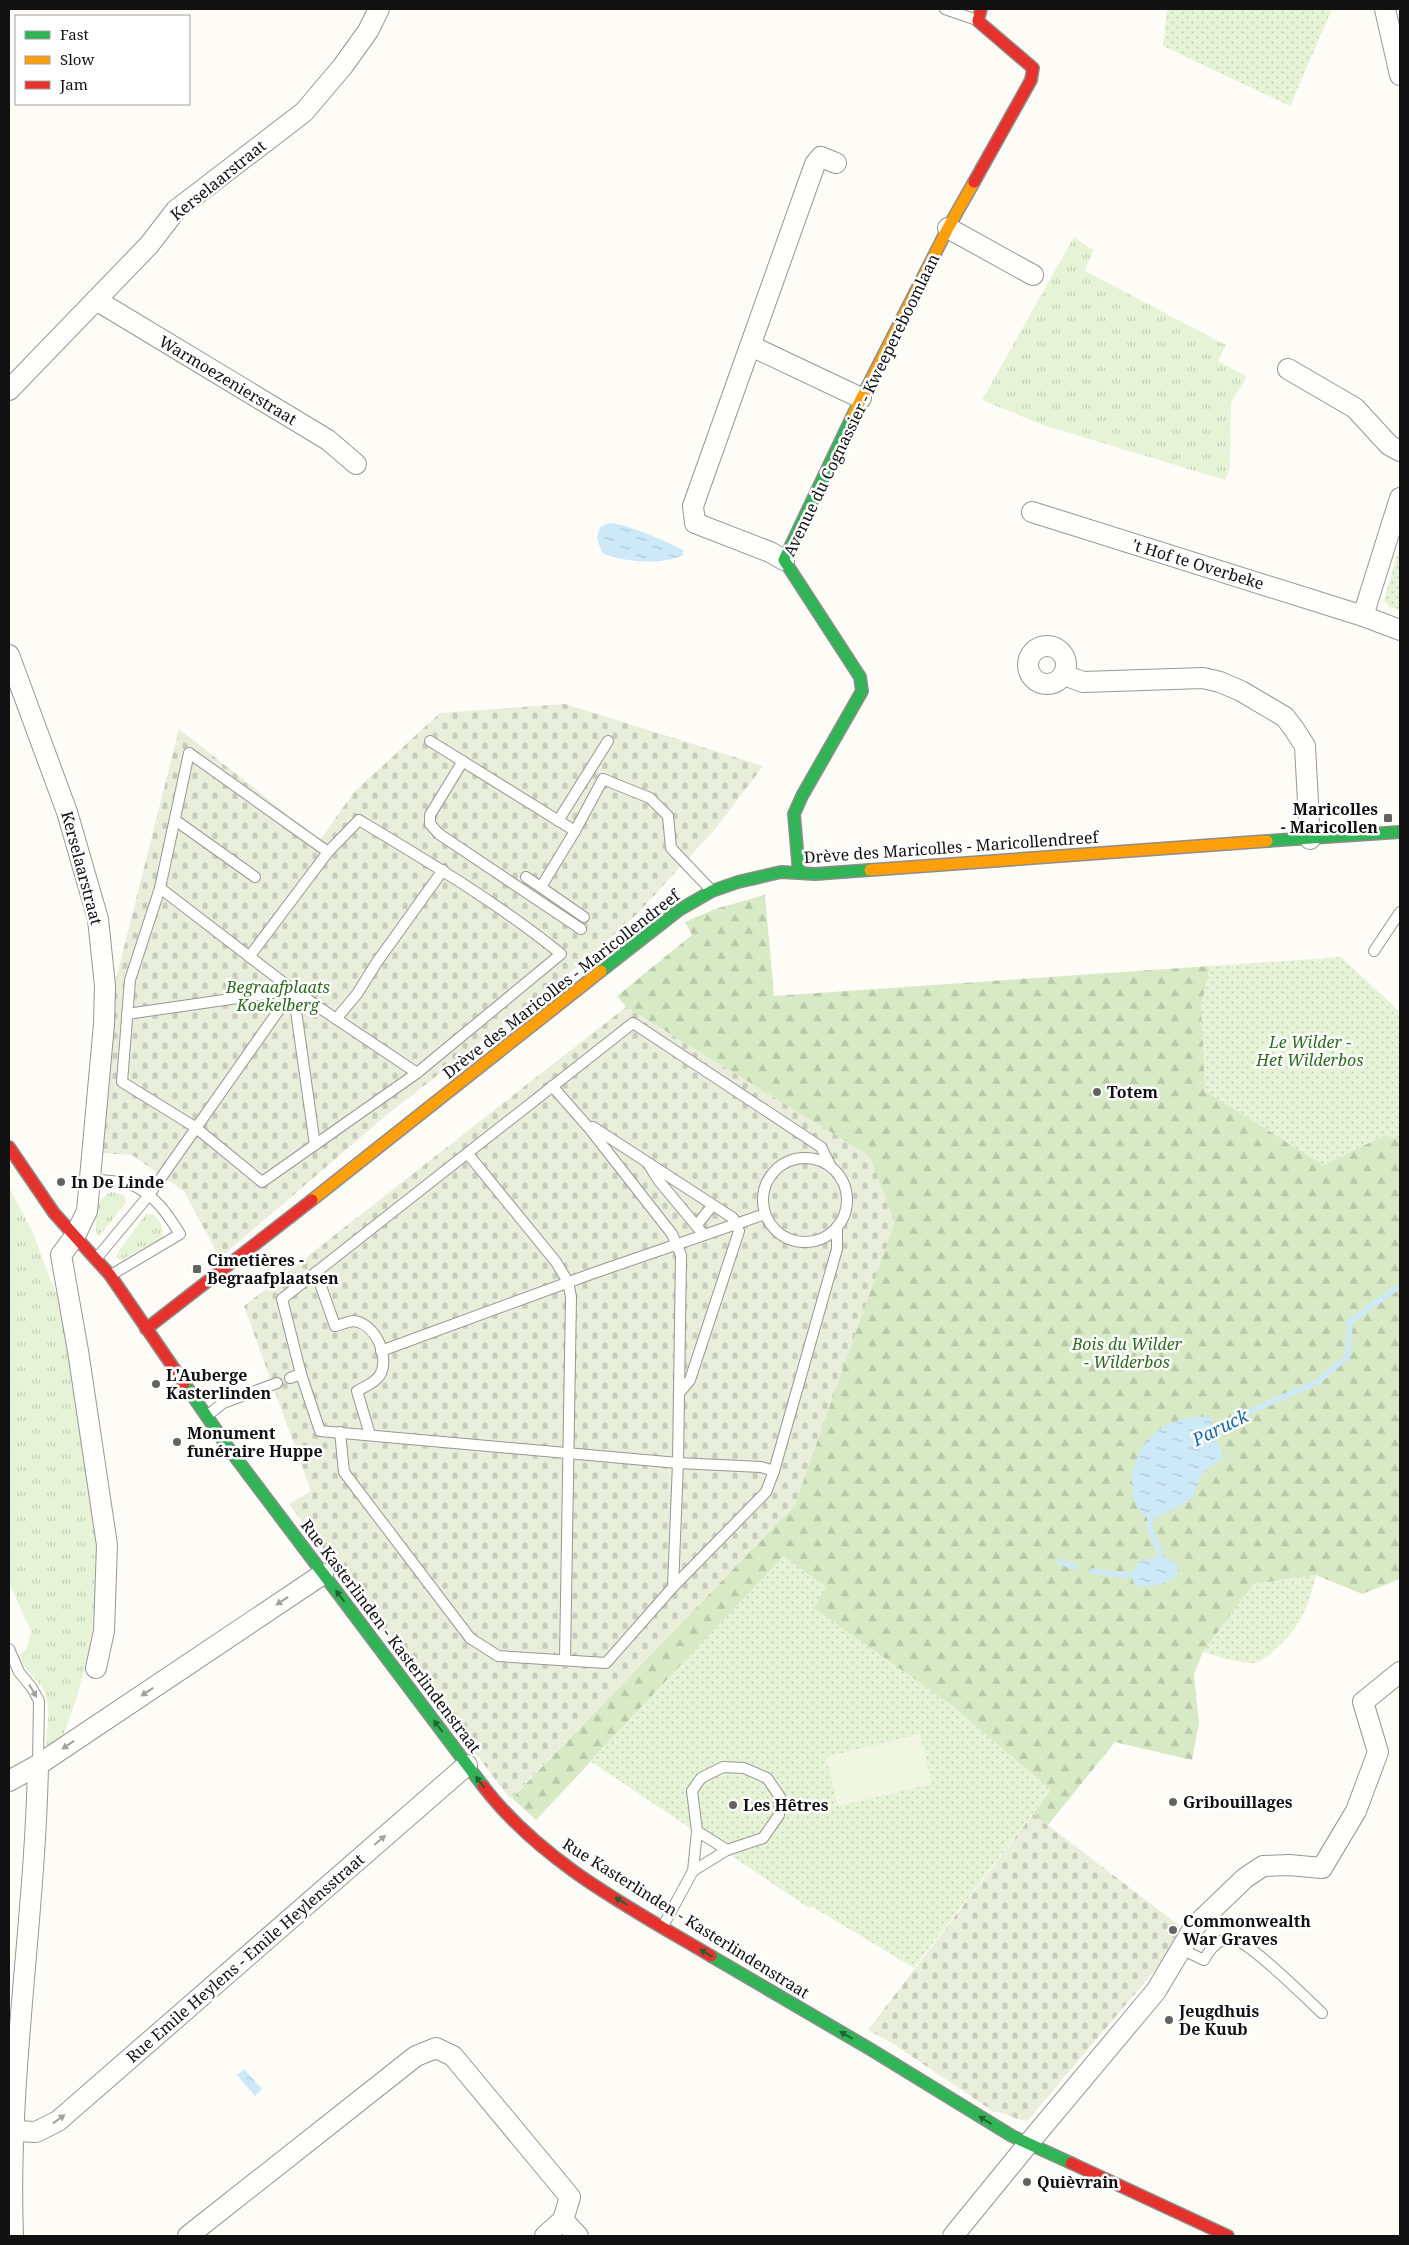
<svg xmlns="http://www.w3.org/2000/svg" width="1409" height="2245" font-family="'Noto Serif',serif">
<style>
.grass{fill:url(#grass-tufts)}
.forest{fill:url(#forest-firs)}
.cemetery{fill:url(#cemetery-stones)}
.park{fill:url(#park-dots)}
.pitch{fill:#f0f6e1}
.water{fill:url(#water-ripples)}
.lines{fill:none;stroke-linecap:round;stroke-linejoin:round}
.stream{stroke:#cde8f7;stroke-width:5.5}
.lane-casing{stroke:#979795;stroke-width:12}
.street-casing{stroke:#979795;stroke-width:22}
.fast-casing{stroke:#8e8d8b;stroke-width:14}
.slow-casing{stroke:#8e8d8b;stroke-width:14}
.jam-casing{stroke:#8e8d8b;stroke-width:14}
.lane{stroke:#fffffe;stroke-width:10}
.street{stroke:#fffffe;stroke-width:20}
.fast{stroke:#30b455;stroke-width:11}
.slow{stroke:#ff9f0a;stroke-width:11}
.jam{stroke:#e5322d;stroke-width:11}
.oneway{fill:#206233}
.oneway2{fill:#a0a09f}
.poi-dot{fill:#646362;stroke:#fff;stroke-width:2}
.labels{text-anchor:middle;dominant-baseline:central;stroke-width:5;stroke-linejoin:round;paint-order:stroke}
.street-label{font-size:16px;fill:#111;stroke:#fff}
.poi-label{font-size:16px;font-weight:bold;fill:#111;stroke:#fff;text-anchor:start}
.park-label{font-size:16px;font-style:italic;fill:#2f6b1f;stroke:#fff}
.water-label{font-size:18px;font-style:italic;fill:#1768a6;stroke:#fff}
</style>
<defs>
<pattern id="grass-tufts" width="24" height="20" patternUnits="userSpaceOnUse" patternTransform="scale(1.25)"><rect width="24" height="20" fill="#e7f3d7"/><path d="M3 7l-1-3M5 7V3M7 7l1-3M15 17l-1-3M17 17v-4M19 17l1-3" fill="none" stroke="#c5cfb8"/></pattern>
<pattern id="forest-firs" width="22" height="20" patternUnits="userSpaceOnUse" patternTransform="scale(1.25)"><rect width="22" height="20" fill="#d8eac5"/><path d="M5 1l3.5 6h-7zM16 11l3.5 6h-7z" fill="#b8c8a8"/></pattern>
<pattern id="cemetery-stones" width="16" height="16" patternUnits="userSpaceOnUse" patternTransform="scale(1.25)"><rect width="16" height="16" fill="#e9eedb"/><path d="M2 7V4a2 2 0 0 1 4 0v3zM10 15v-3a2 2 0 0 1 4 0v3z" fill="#c7cbbb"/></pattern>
<pattern id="park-dots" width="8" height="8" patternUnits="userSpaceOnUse" patternTransform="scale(1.25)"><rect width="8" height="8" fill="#e7f3d7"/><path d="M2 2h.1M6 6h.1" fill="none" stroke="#c5cfb8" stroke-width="1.8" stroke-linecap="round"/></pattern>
<pattern id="water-ripples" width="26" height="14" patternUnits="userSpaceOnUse" patternTransform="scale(1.25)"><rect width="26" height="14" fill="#cde8f7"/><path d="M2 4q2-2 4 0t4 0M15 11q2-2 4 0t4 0" fill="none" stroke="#afc6d3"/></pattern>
</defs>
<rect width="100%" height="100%" fill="#fdfcf7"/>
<g class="grass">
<path d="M 1074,237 L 1093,250 L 1085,271 L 1226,345 L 1218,361 L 1247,377 L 1231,403 L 1230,468 L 1225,480 L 1043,425 L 982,400 Z"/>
<path d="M 9,1187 L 32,1231 L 59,1301 L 69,1346 L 97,1535 L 96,1599 L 90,1648 L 75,1703 L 62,1739 L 46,1746 C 47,1728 52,1702 42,1687 C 33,1674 25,1671 18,1656 L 27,1649 L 31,1631 L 9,1583 Z"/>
<path d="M 112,1192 L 124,1195 L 126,1202 L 100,1236 L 97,1235 C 94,1219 94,1198 112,1192 Z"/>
<path d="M 146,1214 L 153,1214 C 160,1220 166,1230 161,1239 L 121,1260 L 116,1258 L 118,1252 Z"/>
</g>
<path class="forest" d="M 765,895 L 774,996 L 1210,966 L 1201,1007 L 1323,1165 L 1385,1135 L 1400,1140 L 1400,1579 L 1362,1594 L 1316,1575 L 1254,1584 L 1203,1652 L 1194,1674 L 1199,1723 L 1192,1760 L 1115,1742 L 1048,1825 L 1033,1814 L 1051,1790 L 951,1705 L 813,1608 L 784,1556 L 536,1820 L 512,1798 L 795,1505 L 869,1156 L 626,1007 L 617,996 L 692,935 L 685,922 L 715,909 Z"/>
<g class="cemetery">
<path d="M 565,704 L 763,766 L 716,828 L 637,914 L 581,964 L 389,1113 L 220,1258 L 184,1191 L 132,1155 L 101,1153 L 104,1087 L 116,979 L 179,729 L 320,840 L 354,792 L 440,713 Z"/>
<path d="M 626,1007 L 870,1156 L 895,1222 L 795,1505 L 510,1799 L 289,1504 L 311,1491 L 244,1306 Z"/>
<path d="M 1033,1814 L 1180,1926 L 1166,1957 L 1028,2120 C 1016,2122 1008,2112 994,2112 L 892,2043 L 868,2030 Z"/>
</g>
<g class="park">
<path d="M 1167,9 L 1332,9 L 1290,106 L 1163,46 Z"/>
<path d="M 1400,546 L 1400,610 L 1389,607 L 1384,600 Z"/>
<path d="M 1341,957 L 1400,1012 L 1400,1140 L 1385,1135 L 1323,1165 L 1205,1091 L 1201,1007 L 1210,966 Z"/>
<path d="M 784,1556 L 826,1587 L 814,1608 L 951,1705 L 1051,1790 L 914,1968 L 811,1906 L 809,1908 L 590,1761 Z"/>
<path d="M 1316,1575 C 1308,1609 1299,1630 1271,1653 C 1266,1657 1259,1664 1252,1663 C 1236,1663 1218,1656 1203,1652 L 1254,1584 Z"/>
</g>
<path class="pitch" d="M 920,1734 L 932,1784 L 838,1806 L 826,1757 Z"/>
<g class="water">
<path d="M 609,523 C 622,522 672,543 684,551 L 683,555 C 661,566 624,562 602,553 L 597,538 L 600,527 Z"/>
<path d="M 1210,1416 L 1223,1458 L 1203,1472 L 1191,1500 L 1150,1521 C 1145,1516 1137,1509 1135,1503 C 1124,1469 1144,1429 1179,1420 C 1189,1417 1200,1417 1210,1416 Z"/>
<path d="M 1162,1556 L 1179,1565 L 1176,1577 C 1162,1586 1150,1587 1135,1586 L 1131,1575 L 1138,1562 Z"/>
<path d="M 244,2069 L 262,2089 L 255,2096 L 237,2075 Z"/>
</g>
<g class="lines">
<g class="stream">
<path d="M 1209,1430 L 1319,1381 L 1348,1356 L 1350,1321 L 1400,1286"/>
<path d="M 1151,1514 C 1145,1539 1163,1544 1161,1564"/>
<path d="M 1060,1562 L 1075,1567"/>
<path d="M 1092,1571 L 1123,1575 L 1137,1573"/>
</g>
<g class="lane-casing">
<g id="lane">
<path d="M 945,9 L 977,20"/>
<path d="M 430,741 L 575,831 L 603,779 L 650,798 L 668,816 L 671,848 L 711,890"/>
<path d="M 463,761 L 430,815 L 430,824 L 439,834 L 581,929"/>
<path d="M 175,820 L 255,877"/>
<path d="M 558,821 L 608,741"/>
<path d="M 526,877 L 584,917"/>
<path d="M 541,887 L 575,831"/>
<path d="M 160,888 L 293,990 L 417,1073 L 262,1182 L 195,1127 L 122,1082 L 130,980 Z"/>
<path d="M 160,888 L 189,753 L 328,852"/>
<path d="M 1374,951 L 1400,912"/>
<path d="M 249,957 L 328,852 L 359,820 C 429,862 498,903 561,954 L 417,1073"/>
<path d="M 293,990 L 315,1145"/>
<path d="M 127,1014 L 293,990"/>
<path d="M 336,1019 L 357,994 L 377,962 L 443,870"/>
<path d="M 552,1086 L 589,1128 L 672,1234 L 681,1255 L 678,1463 L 673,1587"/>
<path d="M 589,1127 L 593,1127 L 733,1218 L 739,1231 L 690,1380 L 679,1393"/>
<path d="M 468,1154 L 556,1262 L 568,1282 L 571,1297 L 565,1660"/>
<circle cx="805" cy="1200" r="42"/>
<path d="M 649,1165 L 659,1181 L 704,1235"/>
<path d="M 830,1165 L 821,1147 L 633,1023 L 282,1299 L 301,1374 L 320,1431 L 678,1463 L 761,1467 L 774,1471 L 837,1249 L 837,1227"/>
<path d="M 90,1179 C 102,1181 119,1180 130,1184 C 154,1194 167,1213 180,1234 L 111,1275"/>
<path d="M 696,1226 L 712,1206"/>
<path d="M 96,1259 L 149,1195 L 293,990"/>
<path d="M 316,1272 L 335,1326 C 340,1325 349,1321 354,1321 C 376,1324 390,1357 380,1375 C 375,1383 364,1387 357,1391 L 370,1435"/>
<path d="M 381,1351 L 591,1274 L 765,1214"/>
<path d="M 290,1378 L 301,1374"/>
<path d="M 208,1415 L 223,1403 L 277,1383"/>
<path d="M 340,1432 L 344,1472 L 470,1638 L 498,1656 L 606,1663 L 673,1587 L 766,1492 L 774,1471"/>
<path d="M 9,1649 L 19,1672 L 32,1688 L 39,1701 L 38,1764"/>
<path d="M 697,1831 L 727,1850"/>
<path d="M 663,1926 L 693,1871 L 727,1850 L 763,1838 L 779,1815 L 780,1797 L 767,1778 L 744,1768 L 723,1767 L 701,1778 L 692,1791 L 697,1831 L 693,1871"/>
<path d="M 1181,1949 L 1204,1960 C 1210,1949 1219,1937 1233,1939 C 1250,1942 1307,1999 1322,2013"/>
</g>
</g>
<g class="street-casing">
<g id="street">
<path d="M 1385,9 L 1400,75"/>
<path d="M 948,228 L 1033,275"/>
<path d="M 96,300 L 328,440 L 356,464"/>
<path d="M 751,346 L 861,398"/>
<path d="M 1288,369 L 1355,408 L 1389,445 L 1400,451"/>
<path d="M 9,390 L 149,245 L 176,210 L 304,112 L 343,66 L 368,31 L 379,9"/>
<path d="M 1032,512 L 1363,616 L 1400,630"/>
<path d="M 784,560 L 770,552 L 695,523 L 693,506 L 815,164 L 821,157 L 836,163"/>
<path d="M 1363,616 L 1400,498"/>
<circle cx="1047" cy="665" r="19"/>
<path d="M 9,655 L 67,812 L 98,919 L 105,986 L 104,1024 L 87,1211 L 75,1236 L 61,1255 L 78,1351 L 107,1545 L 104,1631 L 96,1668"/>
<path d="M 1064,675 L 1083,682 L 1203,678 L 1220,682 L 1241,691 L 1285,717 L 1294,729 L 1305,746 L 1310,839"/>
<path d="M 9,1781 L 38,1765 L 323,1574"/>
<path d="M 14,2131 L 36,2132 L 58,2121 L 467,1765"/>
<path d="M 13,2236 C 7,2079 35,1922 38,1765"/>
<path d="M 188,2236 L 416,2056 L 436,2048 L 453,2056 L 570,2197 L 563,2220 L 578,2236"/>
<path d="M 545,2236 L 563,2220"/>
<path d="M 953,2236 L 1028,2144 L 1156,1991 L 1194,1927 L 1245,1878 L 1263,1866 L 1289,1865 L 1322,1868 L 1356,1811 L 1378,1752 L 1363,1702 L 1400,1672"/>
</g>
</g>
<g class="fast-casing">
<g id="fast">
<path d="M 1267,841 L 1400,832"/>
<path d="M 799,873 L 794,814 L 802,796 L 862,691 L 860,677 L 784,560 L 852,417"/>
<path d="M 601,971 L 679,910 L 712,891 L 738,882 L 781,872 L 815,874 L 870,870"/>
<path d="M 184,1383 L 227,1446 L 483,1786"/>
<path d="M 711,1956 L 870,2049 L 1012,2136 L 1071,2163"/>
</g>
</g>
<g class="slow-casing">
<g id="slow">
<path d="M 852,417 L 948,228 L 974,182"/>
<path d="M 870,870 L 1267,841"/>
<path d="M 312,1200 L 601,971"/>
</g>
</g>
<g class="jam-casing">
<g id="jam">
<path d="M 974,182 L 1031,80 L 1033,68 L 978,21 L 981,9"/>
<path d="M 9,1147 L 54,1213 L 110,1275 L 184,1383"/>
<path d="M 146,1329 L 312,1200"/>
<path d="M 483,1786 C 541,1862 630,1908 711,1956"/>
<path d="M 1071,2163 L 1228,2236"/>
</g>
</g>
<use href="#lane" class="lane"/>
<use href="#street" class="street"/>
<use href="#fast" class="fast"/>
<use href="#slow" class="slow"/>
<use href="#jam" class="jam"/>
</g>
<defs><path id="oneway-solid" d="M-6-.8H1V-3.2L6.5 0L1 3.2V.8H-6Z" transform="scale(1.25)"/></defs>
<g class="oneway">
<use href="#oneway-solid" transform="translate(340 1596) rotate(-127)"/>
<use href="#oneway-solid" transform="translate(438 1726) rotate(-127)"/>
<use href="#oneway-solid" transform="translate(480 1782) rotate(-128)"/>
<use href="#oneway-solid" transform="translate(621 1901) rotate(-148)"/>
<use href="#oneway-solid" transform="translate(706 1953) rotate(-149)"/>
<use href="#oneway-solid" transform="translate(846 2035) rotate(-150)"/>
<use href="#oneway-solid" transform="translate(985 2120) rotate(-148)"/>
</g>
<g class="oneway2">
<use href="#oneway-solid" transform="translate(282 1601) rotate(146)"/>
<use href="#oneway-solid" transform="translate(33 1691) rotate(59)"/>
<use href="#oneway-solid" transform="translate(147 1692) rotate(146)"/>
<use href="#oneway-solid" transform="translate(68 1745) rotate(146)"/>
<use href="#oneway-solid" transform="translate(380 1840) rotate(-41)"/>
<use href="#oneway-solid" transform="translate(59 2119) rotate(-36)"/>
</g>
<g class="poi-dot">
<rect x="1383" y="813" width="10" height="10" rx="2.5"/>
<circle cx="1097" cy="1092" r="5"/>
<circle cx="61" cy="1182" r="5"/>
<rect x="192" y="1264" width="10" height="10" rx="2.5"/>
<circle cx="156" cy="1384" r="5"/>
<circle cx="177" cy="1442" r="5"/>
<circle cx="1173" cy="1802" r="5"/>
<circle cx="733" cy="1805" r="5"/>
<circle cx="1173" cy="1930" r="5"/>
<circle cx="1169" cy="2020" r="5"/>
<circle cx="1027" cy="2182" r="5"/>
</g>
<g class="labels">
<g class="street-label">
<text transform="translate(218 180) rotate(-39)">Kerselaarstraat</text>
<text transform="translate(228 380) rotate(31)">Warmoezenierstraat</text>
<text transform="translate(861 405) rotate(-64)">Avenue du Cognassier - Kweepereboomlaan</text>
<text transform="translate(1198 564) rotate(17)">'t Hof te Overbeke</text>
<text transform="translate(951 847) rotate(-4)">Drève des Maricolles - Maricollendreef</text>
<text transform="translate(82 868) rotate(75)">Kerselaarstraat</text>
<text transform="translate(561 984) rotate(-38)">Drève des Maricolles - Maricollendreef</text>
<text transform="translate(391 1636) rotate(53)">Rue Kasterlinden - Kasterlindenstraat</text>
<text transform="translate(686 1918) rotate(32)">Rue Kasterlinden - Kasterlindenstraat</text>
<text transform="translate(245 1958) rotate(-41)">Rue Emile Heylens - Emile Heylensstraat</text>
</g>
<g class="poi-label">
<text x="1378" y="809" text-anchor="end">Maricolles<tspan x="1378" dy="18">- Maricollen</tspan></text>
<text x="1107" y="1092">Totem</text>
<text x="71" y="1182">In De Linde</text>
<text x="207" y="1260">Cimetières -<tspan x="207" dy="18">Begraafplaatsen</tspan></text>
<text x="166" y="1375">L'Auberge<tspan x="166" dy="18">Kasterlinden</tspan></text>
<text x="187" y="1433">Monument<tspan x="187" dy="18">funéraire Huppe</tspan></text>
<text x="1183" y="1802">Gribouillages</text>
<text x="743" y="1805">Les Hêtres</text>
<text x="1183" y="1921">Commonwealth<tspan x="1183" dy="18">War Graves</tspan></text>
<text x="1179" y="2011">Jeugdhuis<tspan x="1179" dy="18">De Kuub</tspan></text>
<text x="1037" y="2182">Quièvrain</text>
</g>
<g class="park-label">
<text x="278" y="987">Begraafplaats<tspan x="278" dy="18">Koekelberg</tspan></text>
<text x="1310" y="1042">Le Wilder -<tspan x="1310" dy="18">Het Wilderbos</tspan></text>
<text x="1127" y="1344">Bois du Wilder<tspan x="1127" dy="18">- Wilderbos</tspan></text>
</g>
<g class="water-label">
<text transform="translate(1220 1427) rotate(-26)">Paruck</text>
</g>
</g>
<rect width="1409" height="2245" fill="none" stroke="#111111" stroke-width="20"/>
<rect x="15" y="15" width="175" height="90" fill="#ffffff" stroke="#a0a0a0"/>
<rect x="25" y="31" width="25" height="8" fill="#30b455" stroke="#a0a0a0"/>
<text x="60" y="40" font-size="15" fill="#111111">Fast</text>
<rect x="25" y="56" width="25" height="8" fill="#ff9f0a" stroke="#a0a0a0"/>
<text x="60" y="65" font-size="15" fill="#111111">Slow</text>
<rect x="25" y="81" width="25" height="8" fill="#e5322d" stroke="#a0a0a0"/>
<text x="60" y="90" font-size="15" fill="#111111">Jam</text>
</svg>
